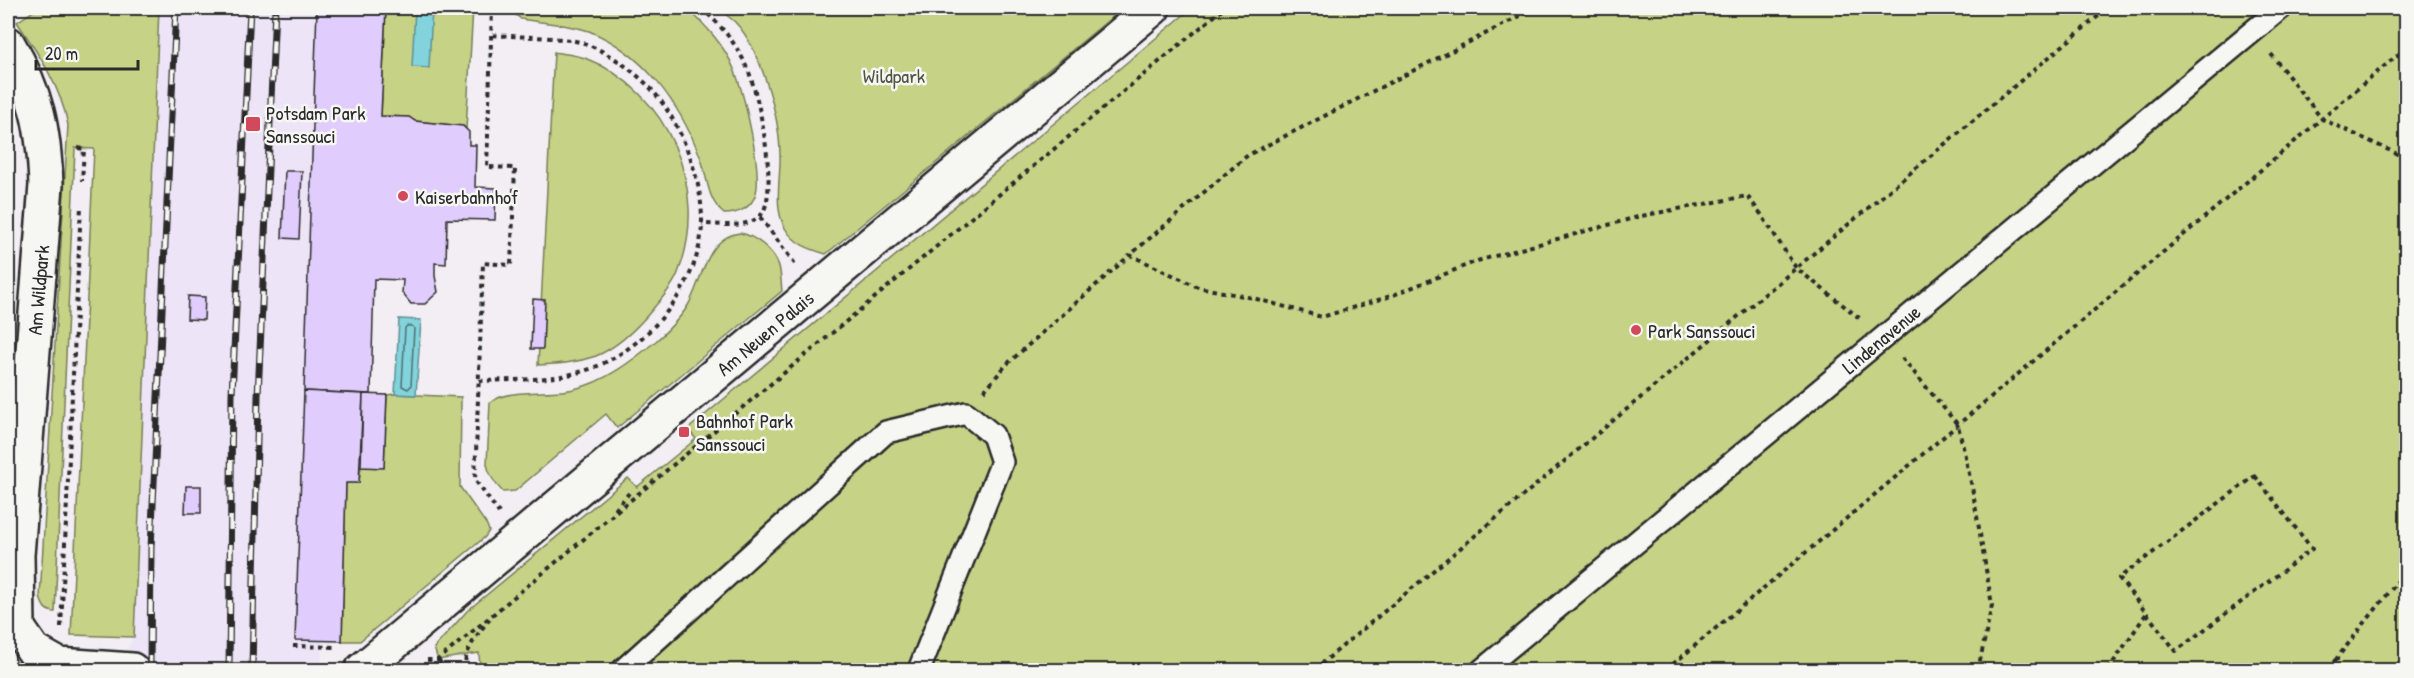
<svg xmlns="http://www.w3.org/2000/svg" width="2414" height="678" font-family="'Patrick Hand',sans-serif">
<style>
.built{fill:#ede4f7}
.green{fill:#c6d286;stroke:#787e58;stroke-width:1.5}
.water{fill:#82d3db;stroke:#5f9095;stroke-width:1.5}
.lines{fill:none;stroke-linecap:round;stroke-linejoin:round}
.shore{stroke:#4e6e71;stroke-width:1.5}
.building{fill:#e0ccfd;stroke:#2b2b2b;stroke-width:1.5}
.service-casing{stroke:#2b2b2b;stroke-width:26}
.tertiary-casing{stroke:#2b2b2b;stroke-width:38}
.path{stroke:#2b2b2b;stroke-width:4;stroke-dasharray:4.5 4.5;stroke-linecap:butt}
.service{stroke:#f6f6f2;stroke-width:21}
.tertiary{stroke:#f6f6f2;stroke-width:33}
.rail-casing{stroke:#2b2b2b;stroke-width:7}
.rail{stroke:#f6f6f2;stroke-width:4.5;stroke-dasharray:14;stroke-linecap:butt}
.poi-dot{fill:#d1495b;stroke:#f6f6f2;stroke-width:2}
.labels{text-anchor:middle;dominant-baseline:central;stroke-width:5;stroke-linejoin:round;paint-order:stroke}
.park-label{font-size:20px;fill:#525542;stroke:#f6f6f2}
.poi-label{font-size:20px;fill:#2b2b2b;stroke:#f6f6f2;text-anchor:start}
.street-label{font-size:20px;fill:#2b2b2b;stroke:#f6f6f2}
</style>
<rect width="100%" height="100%" fill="#f2eef4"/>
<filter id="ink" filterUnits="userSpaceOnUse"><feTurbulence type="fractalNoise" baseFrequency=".0167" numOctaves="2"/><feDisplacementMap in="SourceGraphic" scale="12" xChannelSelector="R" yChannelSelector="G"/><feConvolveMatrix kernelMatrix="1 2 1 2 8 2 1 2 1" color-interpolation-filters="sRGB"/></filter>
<g filter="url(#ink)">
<path class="built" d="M 159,8 L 343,8 L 321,670 L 118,670 L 134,636 Z"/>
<g class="green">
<path d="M 38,8 L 159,8 L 134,637 L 71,635 L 94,149 L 75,148 L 55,612 C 45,611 43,607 40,597 L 68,125 C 61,87 38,53 17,22 Z"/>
<path d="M 386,8 L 473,8 L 466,129 L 463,126 L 415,121 L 409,117 L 381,116 Z"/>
<path d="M 514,8 L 686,8 C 704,23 725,46 734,69 C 744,93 762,168 756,193 C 752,208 738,214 724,214 C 706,198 708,177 700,156 C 679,103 644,53 589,31 C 569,24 543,23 521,19 L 516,15 Z"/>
<path d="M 717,8 L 1123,8 L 826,254 C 809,249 794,244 785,228 C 773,207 781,178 780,155 C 780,118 761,49 735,22 C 729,17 723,12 717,8 Z"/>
<path d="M 1192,8 L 2406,8 L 2406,670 L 480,670 L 479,653 L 438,660 L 434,648 L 467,611 L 628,478 L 637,487 L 696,439 L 688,429 Z"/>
<path d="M 554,52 C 564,54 575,55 585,58 C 668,90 711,191 678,273 C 673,287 661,299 652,310 C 637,328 618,347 596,356 C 576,363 558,364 538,365 Z"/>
<path d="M 740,233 C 756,236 774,251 779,266 C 781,274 781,283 782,291 L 617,428 L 606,414 L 515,491 L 503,492 C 495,484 489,476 487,464 L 490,403 C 505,388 552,395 574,389 C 605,382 632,361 656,341 C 667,331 679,320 687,307 C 702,283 705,237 740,233 Z"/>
<path d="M 395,394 L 461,397 L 460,487 L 487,525 L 489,531 L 485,537 L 360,641 L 342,641 L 346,483 L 359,483 L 361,467 L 384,467 L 387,395 Z"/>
</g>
<g class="water">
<path d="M 415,8 L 432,8 L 429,68 L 412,67 Z"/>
<path d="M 399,319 L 421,320 L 416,395 L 395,394 Z"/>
</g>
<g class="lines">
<path class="shore" d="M 407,326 L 412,326 L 414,328 L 411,386 L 408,389 L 402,386 L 405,328 Z"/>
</g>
<g class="building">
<path d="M 317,8 L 386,8 L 381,116 L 409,117 L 415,121 L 463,126 L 469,132 L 469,145 L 476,145 L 475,187 L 496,188 L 495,220 L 447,219 L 446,264 L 435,263 L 435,276 L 438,292 L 425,304 L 411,304 L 402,293 L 403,280 L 374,279 L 371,394 L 304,391 Z"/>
<path d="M 285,171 L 302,171 L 299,239 L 282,238 Z"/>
<path d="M 188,296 L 205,297 L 204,320 L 187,319 Z"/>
<path d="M 533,299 L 545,300 L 543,349 L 531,349 Z"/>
<path d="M 304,391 L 363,394 L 359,483 L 346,483 L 342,641 L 295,640 Z"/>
<path d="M 363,394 L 387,395 L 384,468 L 361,467 Z"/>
<path d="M 186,486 L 201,486 L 201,513 L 185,513 Z"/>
</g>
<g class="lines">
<g class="service-casing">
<g id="service">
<path d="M 623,670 L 886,432 L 966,413 L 993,435 L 1002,462 L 919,670"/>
<path d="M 1482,670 L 2281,8"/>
</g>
</g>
<g class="tertiary-casing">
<g id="tertiary">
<path d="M 8,44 C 37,93 44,130 46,185 L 17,555 L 18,628 L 34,651 L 59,665 L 132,670"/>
<path d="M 362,670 L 1153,8"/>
</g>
</g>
<g class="path">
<path d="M 492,8 L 487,167 L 515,168 L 511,265 L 483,263 L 475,480 L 499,513"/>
<path d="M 701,8 C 720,24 735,42 746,65 C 758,90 781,196 760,216 C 746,229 719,224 702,224"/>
<path d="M 1536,8 L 1248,155 L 1130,255 L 1198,287 L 1253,298 L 1322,317 L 1391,296 L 1477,261 L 1641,216 L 1747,196 L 1761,214 L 1796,268 L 1862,320"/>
<path d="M 2271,54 L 2322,119 L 2406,158"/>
<path d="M 78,148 L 84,149 L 82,181"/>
<path d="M 760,217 L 795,264"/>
<path d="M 1902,358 L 1958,425 L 1972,487 L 1992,605 L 1978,670"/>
<path d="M 479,381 C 522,379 569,382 608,361 C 651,338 688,295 699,247 C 711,198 685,128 653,91 C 636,72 610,53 586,44 C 565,36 515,37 491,35"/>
<path d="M 984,391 L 1007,364 L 1130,255"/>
<path d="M 2255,476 L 2312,549 L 2176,651 L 2119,578 Z"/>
<path d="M 615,510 L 629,493"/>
<path d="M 61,627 L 81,206"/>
<path d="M 293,646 L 338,647"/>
<path d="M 427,660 L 438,660 L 1224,8"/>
<path d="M 438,660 L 446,670"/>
<path d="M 464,670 C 465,650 477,634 490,619"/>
<path d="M 1314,670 L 2108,8"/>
<path d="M 1666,670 L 2406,48"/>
<path d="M 2108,670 L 2146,614"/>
<path d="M 2328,670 L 2336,659"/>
<path d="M 2337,670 L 2337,658 L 2406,571"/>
</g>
<use href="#service" class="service"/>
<use href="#tertiary" class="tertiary"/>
<g class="rail-casing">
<g id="rail">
<path d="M 150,670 L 151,548 L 176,8"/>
<path d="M 229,670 L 232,394 L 250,8"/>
<path d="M 252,670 L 258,396 L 275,8"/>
</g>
</g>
<use href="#rail" class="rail"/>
</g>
</g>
<g class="poi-dot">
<rect x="245" y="116" width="16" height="16" rx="3"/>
<circle cx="403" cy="196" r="6"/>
<circle cx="1636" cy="330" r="6"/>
<rect x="678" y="426" width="12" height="12" rx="3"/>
</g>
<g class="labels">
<g class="park-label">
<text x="894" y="75">Wildpark</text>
</g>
<g class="poi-label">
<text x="266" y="112">Potsdam Park<tspan x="266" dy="23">Sanssouci</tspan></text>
<text x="415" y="196">Kaiserbahnhof</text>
<text x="1648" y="330">Park Sanssouci</text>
<text x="696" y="420">Bahnhof Park<tspan x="696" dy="23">Sanssouci</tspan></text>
</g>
<g class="street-label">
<text transform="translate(38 290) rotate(-85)">Am Wildpark</text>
<text transform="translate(765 333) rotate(-40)">Am Neuen Palais</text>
<text transform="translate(1881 339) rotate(-40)">Lindenavenue</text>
</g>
</g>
<rect width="2414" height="678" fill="none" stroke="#f6f6f2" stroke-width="30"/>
<rect x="15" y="15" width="2384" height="648" fill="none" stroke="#2b2b2b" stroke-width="2" filter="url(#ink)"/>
<path d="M36 60v9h102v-9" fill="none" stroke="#2b2b2b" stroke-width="3"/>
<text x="45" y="60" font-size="18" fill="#2b2b2b" stroke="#f6f6f2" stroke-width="4.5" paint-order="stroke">20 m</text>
</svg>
